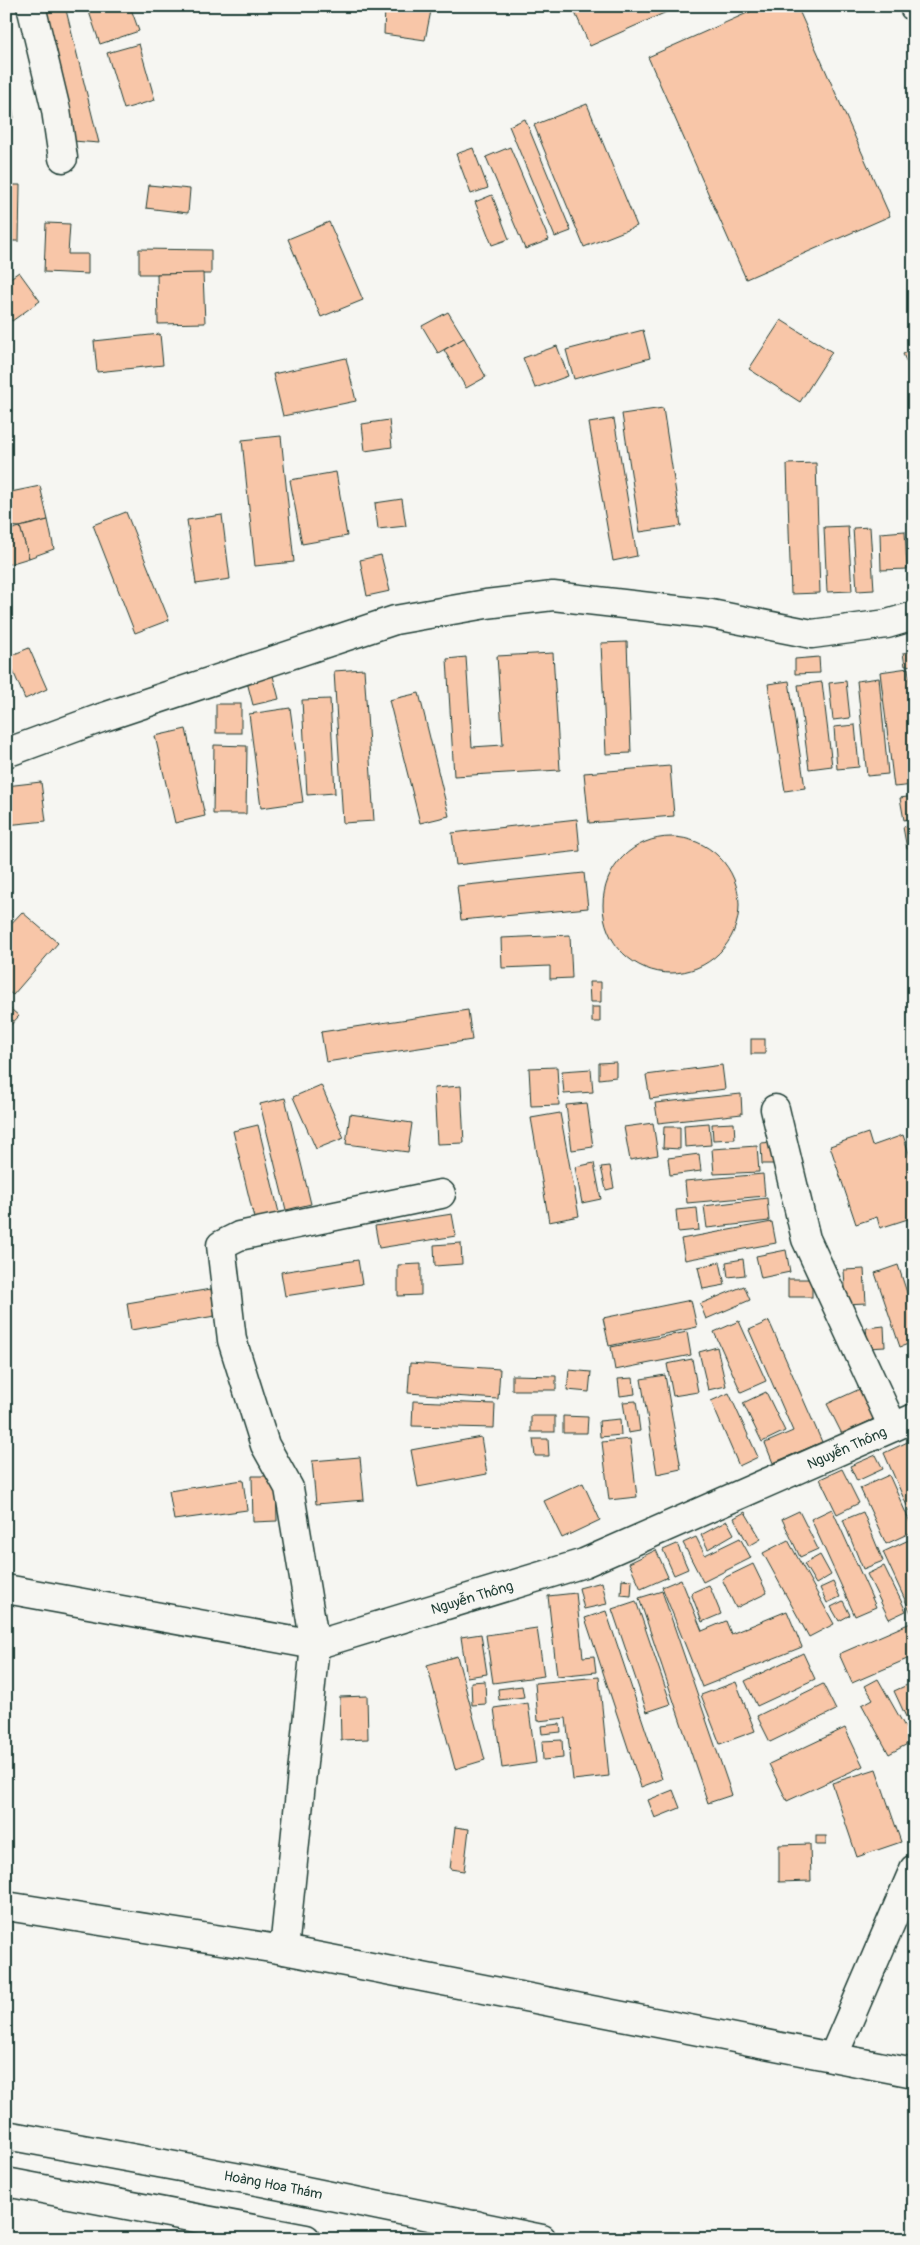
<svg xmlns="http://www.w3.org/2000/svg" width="920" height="2245" font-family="Pangolin,sans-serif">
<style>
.building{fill:#f8c6a8;stroke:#1f3d34}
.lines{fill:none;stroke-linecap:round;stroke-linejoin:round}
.street-casing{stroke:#1f3d34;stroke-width:31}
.secondary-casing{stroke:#1f3d34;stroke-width:31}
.primary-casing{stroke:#1f3d34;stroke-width:31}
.street{stroke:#f6f6f2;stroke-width:28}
.secondary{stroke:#f6f6f2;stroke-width:28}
.primary{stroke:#f6f6f2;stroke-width:28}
.labels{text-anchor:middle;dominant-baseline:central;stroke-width:4;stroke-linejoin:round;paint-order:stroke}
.street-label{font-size:14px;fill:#1f3d34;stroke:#f6f6f2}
</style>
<rect width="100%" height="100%" fill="#f6f6f2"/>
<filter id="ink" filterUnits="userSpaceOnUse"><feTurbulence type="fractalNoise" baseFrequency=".02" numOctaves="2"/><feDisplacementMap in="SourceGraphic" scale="10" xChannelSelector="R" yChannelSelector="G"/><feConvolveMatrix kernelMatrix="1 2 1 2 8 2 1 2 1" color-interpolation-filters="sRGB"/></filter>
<g filter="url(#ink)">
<g class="building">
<path d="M 56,6 L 65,6 L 99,143 L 73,141 L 40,10 Z"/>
<path d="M 87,6 L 130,6 L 139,31 L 100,44 Z"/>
<path d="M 385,6 L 432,6 L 425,40 L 384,34 Z"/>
<path d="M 572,6 L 680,6 L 590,46 Z"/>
<path d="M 763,6 L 797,6 L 890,216 L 746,279 L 648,57 Z"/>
<path d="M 139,44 L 155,100 L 124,109 L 107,53 Z"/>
<path d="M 6,86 L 9,86 L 14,118 L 6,119 Z"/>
<path d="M 587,104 L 637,226 L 584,247 L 534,125 Z"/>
<path d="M 525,119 L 571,231 L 555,237 L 509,126 Z"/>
<path d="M 510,147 L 549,240 L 525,249 L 486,157 Z"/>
<path d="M 473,148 L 488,188 L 471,194 L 456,154 Z"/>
<path d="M 6,185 L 20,185 L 19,241 L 6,241 Z"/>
<path d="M 149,185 L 190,189 L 188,213 L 146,208 Z"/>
<path d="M 492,195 L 509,239 L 492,245 L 475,202 Z"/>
<path d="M 329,222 L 363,300 L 321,317 L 288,239 Z"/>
<path d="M 46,223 L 70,224 L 68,254 L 88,254 L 88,274 L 44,272 Z"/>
<path d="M 139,249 L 211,250 L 211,274 L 139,274 Z"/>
<path d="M 19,272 L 40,301 L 12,321 L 6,314 L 6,281 Z"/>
<path d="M 203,273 L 205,323 L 158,324 L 157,274 Z"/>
<path d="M 448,312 L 464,338 L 438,353 L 422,326 Z"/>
<path d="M 781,320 L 832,352 L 800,402 L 749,369 Z"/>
<path d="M 643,330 L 650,358 L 574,379 L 566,350 Z"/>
<path d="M 160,334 L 163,365 L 97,372 L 94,341 Z"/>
<path d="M 464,338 L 486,377 L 466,388 L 444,350 Z"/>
<path d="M 557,346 L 568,376 L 535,388 L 523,358 Z"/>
<path d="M 914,349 L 914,378 L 903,354 Z"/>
<path d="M 346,358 L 356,401 L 283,416 L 273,374 Z"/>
<path d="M 663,408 L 681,526 L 640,532 L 622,414 Z"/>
<path d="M 614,419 L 637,556 L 613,561 L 589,423 Z"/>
<path d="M 389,420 L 392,447 L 365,451 L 362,424 Z"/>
<path d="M 281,436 L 294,562 L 255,566 L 242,440 Z"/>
<path d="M 816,463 L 820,593 L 791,594 L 787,464 Z"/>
<path d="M 336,472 L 347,536 L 302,544 L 290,480 Z"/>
<path d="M 40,486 L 48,520 L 20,527 L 6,526 L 6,493 Z"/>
<path d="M 402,499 L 406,526 L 378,529 L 375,503 Z"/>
<path d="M 126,512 L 169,620 L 135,633 L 93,525 Z"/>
<path d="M 222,515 L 230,579 L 196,584 L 187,520 Z"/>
<path d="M 48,520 L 54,549 L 29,558 L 20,527 Z"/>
<path d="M 848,526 L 852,591 L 827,592 L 824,527 Z"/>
<path d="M 20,527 L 29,558 L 6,565 L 6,531 Z"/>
<path d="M 870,527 L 874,590 L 857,591 L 853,528 Z"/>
<path d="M 905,531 L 907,569 L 881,570 L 880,533 Z"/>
<path d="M 381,555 L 390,591 L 367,596 L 360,560 Z"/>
<path d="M 627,642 L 631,753 L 606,754 L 601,643 Z"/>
<path d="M 29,648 L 47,689 L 25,699 L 7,657 Z"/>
<path d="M 914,651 L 914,665 L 905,666 L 903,653 Z"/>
<path d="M 553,653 L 560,770 L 454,776 L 447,659 L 466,657 L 472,747 L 503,745 L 497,656 Z"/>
<path d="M 819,657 L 820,673 L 795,674 L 795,659 Z"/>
<path d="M 908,668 L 914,713 L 914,785 L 894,787 L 880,672 Z"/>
<path d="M 364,669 L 374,821 L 343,823 L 334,671 Z"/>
<path d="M 272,672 L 279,699 L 253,705 L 246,678 Z"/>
<path d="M 879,678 L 888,774 L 867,776 L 857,681 Z"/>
<path d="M 789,681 L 805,788 L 785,791 L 768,684 Z"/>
<path d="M 846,681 L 850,718 L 833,720 L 829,683 Z"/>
<path d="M 822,682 L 832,766 L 809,769 L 798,685 Z"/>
<path d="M 419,693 L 449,816 L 420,823 L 389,700 Z"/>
<path d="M 330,699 L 335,793 L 307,795 L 302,700 Z"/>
<rect x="216" y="704" width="25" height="29"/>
<path d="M 290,708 L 303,802 L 261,808 L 249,714 Z"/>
<path d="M 855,725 L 859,767 L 837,769 L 834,727 Z"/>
<path d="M 186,729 L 205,816 L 175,823 L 155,736 Z"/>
<path d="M 214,745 L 247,746 L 246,814 L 213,814 Z"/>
<path d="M 670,766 L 674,816 L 589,823 L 584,773 Z"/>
<path d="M 41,782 L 46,821 L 6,825 L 6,786 Z"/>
<path d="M 914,796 L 914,818 L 904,820 L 900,798 Z"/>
<path d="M 577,819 L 580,851 L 456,865 L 452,833 Z"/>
<path d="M 914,825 L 914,848 L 907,849 L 903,827 Z"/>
<circle cx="671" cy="905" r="68"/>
<path d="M 584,873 L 588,908 L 461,920 L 457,886 Z"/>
<path d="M 22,912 L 58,943 L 13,995 L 6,990 L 6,929 Z"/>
<path d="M 570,935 L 572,978 L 550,979 L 550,966 L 502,968 L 501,938 Z"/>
<path d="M 589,982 L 601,982 L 601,1002 L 590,1002 Z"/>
<path d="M 6,1005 L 19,1016 L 6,1030 Z"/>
<rect x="592" y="1007" width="8" height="15"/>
<path d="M 468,1010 L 472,1040 L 326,1062 L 321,1032 Z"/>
<rect x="751" y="1039" width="14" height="15"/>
<path d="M 616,1062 L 616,1077 L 599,1079 L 599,1063 Z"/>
<path d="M 722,1065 L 725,1089 L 650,1099 L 646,1075 Z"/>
<path d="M 557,1067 L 559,1105 L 531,1106 L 529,1068 Z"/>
<path d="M 591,1069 L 593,1092 L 564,1094 L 562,1071 Z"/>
<path d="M 321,1085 L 344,1138 L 316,1149 L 293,1097 Z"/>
<path d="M 461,1086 L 464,1143 L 437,1144 L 434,1088 Z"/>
<path d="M 741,1094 L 742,1114 L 658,1123 L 655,1103 Z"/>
<path d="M 285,1098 L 311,1204 L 286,1210 L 260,1104 Z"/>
<path d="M 587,1103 L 593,1147 L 572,1150 L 566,1105 Z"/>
<path d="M 560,1113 L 579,1216 L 549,1222 L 531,1118 Z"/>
<path d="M 350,1114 L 412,1123 L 408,1152 L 346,1144 Z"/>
<path d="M 653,1123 L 658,1155 L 630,1160 L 624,1127 Z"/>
<path d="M 709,1123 L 711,1145 L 685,1147 L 684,1125 Z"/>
<path d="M 734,1123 L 735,1139 L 713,1140 L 712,1124 Z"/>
<path d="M 258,1125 L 280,1217 L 255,1222 L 233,1131 Z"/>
<path d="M 664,1127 L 680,1127 L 680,1149 L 663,1148 Z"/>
<path d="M 868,1133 L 872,1146 L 903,1135 L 914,1168 L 914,1217 L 880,1228 L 877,1217 L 856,1224 L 830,1146 Z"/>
<path d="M 774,1142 L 775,1164 L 762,1164 L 761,1143 Z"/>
<path d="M 757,1146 L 759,1172 L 714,1174 L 712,1149 Z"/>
<path d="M 699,1154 L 701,1171 L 670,1175 L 668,1158 Z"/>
<path d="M 594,1163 L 601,1199 L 582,1203 L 575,1167 Z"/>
<path d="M 610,1166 L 614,1188 L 606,1190 L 601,1167 Z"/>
<path d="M 763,1174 L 765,1196 L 687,1203 L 685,1181 Z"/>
<path d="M 767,1198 L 769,1221 L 707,1228 L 704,1206 Z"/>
<path d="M 697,1208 L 699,1230 L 678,1232 L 676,1210 Z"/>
<path d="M 452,1214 L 456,1236 L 379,1248 L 375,1226 Z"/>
<path d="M 772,1222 L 776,1243 L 685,1260 L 681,1239 Z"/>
<path d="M 461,1243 L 462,1264 L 435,1266 L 434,1245 Z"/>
<path d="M 786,1250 L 790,1272 L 761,1278 L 756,1256 Z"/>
<path d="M 743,1259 L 745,1275 L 728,1277 L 726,1262 Z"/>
<path d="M 358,1260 L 362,1284 L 285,1296 L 281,1272 Z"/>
<path d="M 720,1262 L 725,1285 L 703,1289 L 698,1267 Z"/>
<path d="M 421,1264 L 421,1295 L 398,1296 L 398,1265 Z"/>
<path d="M 898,1265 L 914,1314 L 914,1342 L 900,1347 L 875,1273 Z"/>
<path d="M 864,1269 L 866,1303 L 846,1304 L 844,1270 Z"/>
<rect x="788" y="1279" width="24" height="18"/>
<path d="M 744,1286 L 750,1300 L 706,1319 L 700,1304 Z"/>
<path d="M 211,1289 L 215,1316 L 131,1330 L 127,1303 Z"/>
<path d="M 691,1300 L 697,1327 L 609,1346 L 603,1318 Z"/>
<path d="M 739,1321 L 766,1381 L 741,1392 L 714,1332 Z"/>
<path d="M 769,1321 L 822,1442 L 773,1463 L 765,1443 L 793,1431 L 749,1330 Z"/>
<path d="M 884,1326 L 885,1347 L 868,1348 L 866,1328 Z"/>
<path d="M 687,1332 L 691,1355 L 615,1370 L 611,1347 Z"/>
<path d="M 717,1347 L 726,1386 L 708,1390 L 699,1352 Z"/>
<path d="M 692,1359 L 698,1392 L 673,1396 L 667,1364 Z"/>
<path d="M 410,1363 L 500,1369 L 498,1399 L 408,1393 Z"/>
<path d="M 569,1370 L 591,1372 L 589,1392 L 567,1390 Z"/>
<path d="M 512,1375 L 556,1376 L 556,1390 L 512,1390 Z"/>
<path d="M 665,1375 L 681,1469 L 657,1474 L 641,1379 Z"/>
<path d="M 633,1378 L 635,1394 L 620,1396 L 618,1379 Z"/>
<path d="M 862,1388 L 876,1418 L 842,1434 L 827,1404 Z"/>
<path d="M 766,1392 L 785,1431 L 762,1442 L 743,1403 Z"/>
<path d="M 729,1393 L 758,1457 L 739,1466 L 711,1401 Z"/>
<path d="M 413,1401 L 495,1404 L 494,1428 L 412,1426 Z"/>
<path d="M 636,1401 L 640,1431 L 628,1433 L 623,1402 Z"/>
<rect x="531" y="1416" width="24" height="16"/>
<path d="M 563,1416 L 588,1417 L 587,1433 L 563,1433 Z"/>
<path d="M 620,1419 L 621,1435 L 600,1437 L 599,1421 Z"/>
<path d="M 481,1437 L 487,1474 L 418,1487 L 411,1450 Z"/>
<path d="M 533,1439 L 548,1439 L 549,1456 L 535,1456 Z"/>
<path d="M 630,1439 L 637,1497 L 609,1500 L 602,1442 Z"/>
<path d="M 914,1439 L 914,1522 L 884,1453 Z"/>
<path d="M 876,1455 L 883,1469 L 857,1481 L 850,1466 Z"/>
<path d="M 360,1457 L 364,1500 L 316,1504 L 312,1461 Z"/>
<path d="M 842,1469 L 859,1503 L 837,1514 L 820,1479 Z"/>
<path d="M 889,1475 L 914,1531 L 886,1544 L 860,1488 Z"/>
<path d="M 252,1476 L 276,1476 L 277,1521 L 253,1522 Z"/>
<path d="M 243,1480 L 247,1510 L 174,1520 L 169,1491 Z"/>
<path d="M 583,1483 L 600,1520 L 562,1538 L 544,1501 Z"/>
<path d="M 832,1509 L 876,1607 L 855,1616 L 811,1519 Z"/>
<path d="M 799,1511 L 818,1549 L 800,1557 L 782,1519 Z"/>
<path d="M 745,1512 L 761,1539 L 749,1546 L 734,1518 Z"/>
<path d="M 863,1512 L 883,1561 L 863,1569 L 843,1520 Z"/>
<path d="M 727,1521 L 734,1534 L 708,1549 L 701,1535 Z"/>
<path d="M 696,1537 L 705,1555 L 740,1538 L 751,1558 L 703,1582 L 683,1543 Z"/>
<path d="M 913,1538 L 914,1612 L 911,1613 L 883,1552 Z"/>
<path d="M 788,1540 L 834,1624 L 809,1637 L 763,1553 Z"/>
<path d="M 677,1544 L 688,1569 L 674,1575 L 663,1550 Z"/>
<path d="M 656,1550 L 668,1577 L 641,1589 L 629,1563 Z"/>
<path d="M 820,1555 L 831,1575 L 816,1584 L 804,1564 Z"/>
<path d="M 753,1564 L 767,1593 L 736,1608 L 722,1579 Z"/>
<path d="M 884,1566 L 906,1611 L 889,1619 L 867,1574 Z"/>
<path d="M 622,1579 L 632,1580 L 631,1596 L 621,1595 Z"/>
<path d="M 681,1579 L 702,1631 L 726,1621 L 731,1634 L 787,1611 L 802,1647 L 702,1687 L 662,1587 Z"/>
<path d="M 602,1582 L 607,1604 L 584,1609 L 579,1588 Z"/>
<path d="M 833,1582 L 840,1597 L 827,1603 L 820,1588 Z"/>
<path d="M 709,1585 L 721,1614 L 702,1622 L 691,1593 Z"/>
<path d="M 662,1591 L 732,1795 L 708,1803 L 639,1598 Z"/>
<path d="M 576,1593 L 583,1657 L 594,1656 L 596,1672 L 557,1676 L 548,1596 Z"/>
<path d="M 636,1601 L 671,1704 L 647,1712 L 612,1609 Z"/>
<path d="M 843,1601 L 850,1615 L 839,1621 L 831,1607 Z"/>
<path d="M 606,1611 L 662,1779 L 641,1787 L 585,1618 Z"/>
<path d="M 913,1622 L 914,1656 L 852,1683 L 839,1654 Z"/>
<path d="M 537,1628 L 544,1676 L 493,1683 L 486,1635 Z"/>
<path d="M 481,1634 L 487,1674 L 467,1677 L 461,1637 Z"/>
<path d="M 803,1653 L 815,1679 L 757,1706 L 745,1681 Z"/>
<path d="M 457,1656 L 485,1760 L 455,1769 L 427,1665 Z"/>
<path d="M 599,1677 L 609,1776 L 573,1780 L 566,1718 L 538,1721 L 535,1683 Z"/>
<path d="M 878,1679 L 913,1741 L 889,1754 L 862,1705 L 873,1699 L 865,1686 Z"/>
<path d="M 485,1681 L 486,1704 L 472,1705 L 471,1682 Z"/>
<path d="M 736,1682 L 755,1731 L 720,1744 L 701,1695 Z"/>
<path d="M 914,1682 L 914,1734 L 894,1691 Z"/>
<path d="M 823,1684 L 836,1710 L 770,1742 L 757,1716 Z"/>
<path d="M 522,1686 L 524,1697 L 499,1700 L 498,1689 Z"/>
<path d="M 367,1696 L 368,1739 L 341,1740 L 340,1697 Z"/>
<path d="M 528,1703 L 536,1763 L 502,1768 L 494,1708 Z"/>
<path d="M 560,1724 L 561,1732 L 542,1734 L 541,1726 Z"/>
<path d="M 845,1728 L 863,1766 L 787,1801 L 769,1764 Z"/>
<path d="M 562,1740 L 563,1758 L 543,1760 L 542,1741 Z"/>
<path d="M 876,1769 L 901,1842 L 857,1857 L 832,1783 Z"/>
<path d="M 673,1790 L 680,1808 L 655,1818 L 648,1800 Z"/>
<path d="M 455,1827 L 469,1829 L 464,1871 L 450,1869 Z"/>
<rect x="816" y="1836" width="10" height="9"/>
<path d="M 810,1844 L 811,1881 L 779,1882 L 779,1845 Z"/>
</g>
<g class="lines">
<g class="street-casing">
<g id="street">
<path d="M 31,6 L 56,110 L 63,158"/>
<path d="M 914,6 L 914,7"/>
<path d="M 6,753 L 101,718 L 395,620 L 486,604 L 553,596 L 711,614 L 812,634 L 887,624 L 914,616"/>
<path d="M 775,1109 L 806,1239 L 893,1427"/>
<path id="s1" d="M 6,1589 L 315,1645 L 584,1563 L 914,1418"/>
<path d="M 6,1906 L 284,1950 L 914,2073"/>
<path d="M 284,1950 L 315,1645 L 289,1488 L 265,1445 L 232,1340 L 221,1245 L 239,1236 L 441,1194"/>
<path d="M 833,2057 L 914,1869"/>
</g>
</g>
<g class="secondary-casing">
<g id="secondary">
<path id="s2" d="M 6,2135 L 262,2182 L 542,2239"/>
<path d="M 6,2182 L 306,2239"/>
</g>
</g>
<g class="primary-casing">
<path id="primary" d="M 476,2225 L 477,2239"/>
</g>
<use href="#street" class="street"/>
<use href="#secondary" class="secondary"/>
<use href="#primary" class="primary"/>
</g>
</g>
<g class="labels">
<g class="street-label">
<text stroke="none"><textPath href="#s1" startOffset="882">Nguyễn Thông</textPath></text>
<text stroke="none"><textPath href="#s1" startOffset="478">Nguyễn Thông</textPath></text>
<text stroke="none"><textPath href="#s2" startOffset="272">Hoàng Hoa Thám</textPath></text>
</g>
</g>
<rect width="920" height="2245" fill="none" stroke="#f6f6f2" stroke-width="25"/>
<rect x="12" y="12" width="895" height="2220" fill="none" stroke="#1f3d34" stroke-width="2" filter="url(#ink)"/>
</svg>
